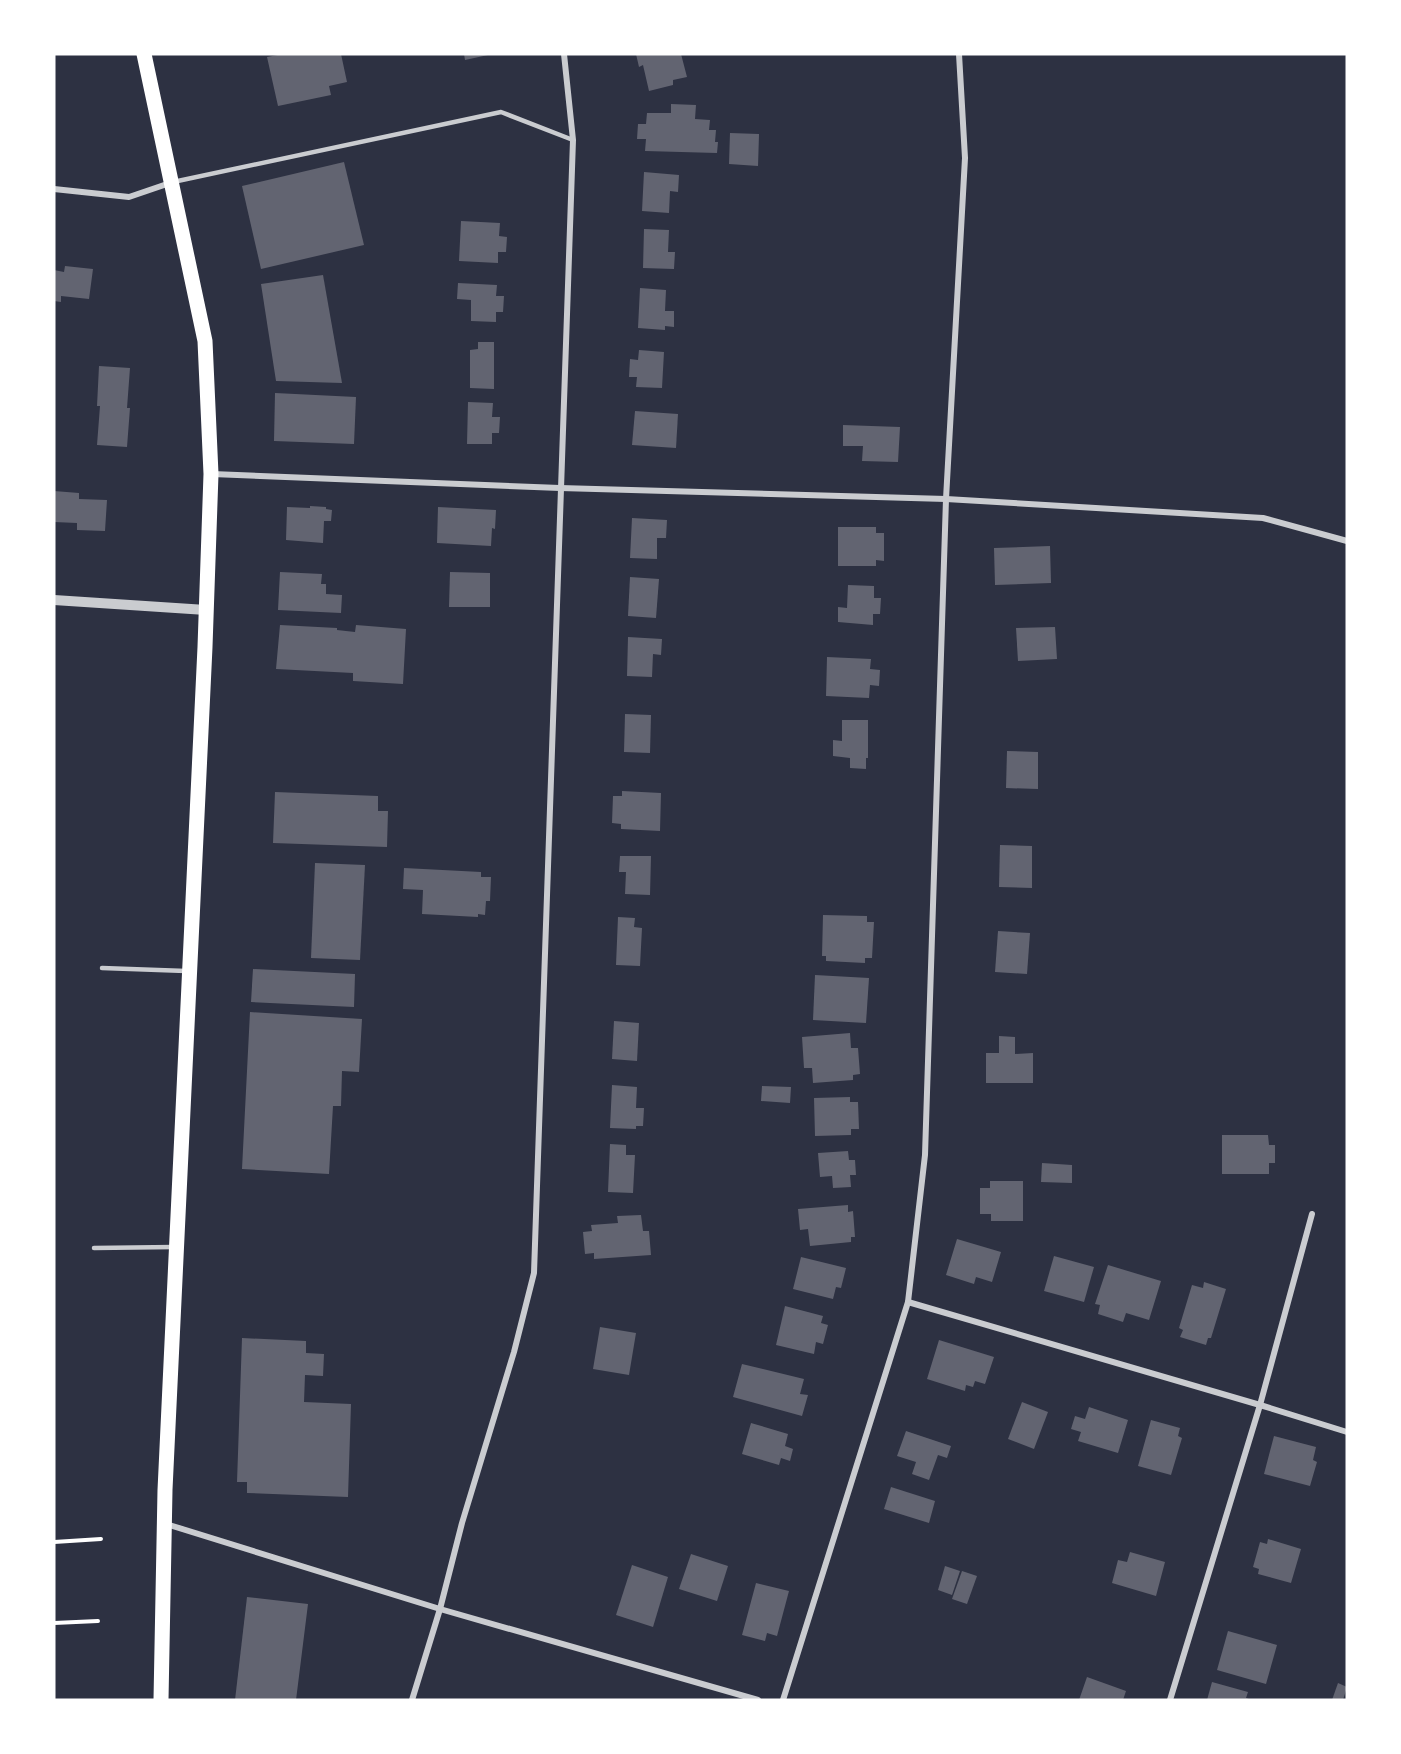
<svg xmlns="http://www.w3.org/2000/svg" width="1401" height="1754" font-family="'Titillium Web',sans-serif">
<style>
.building{fill:#626471}
.lines{fill:none;stroke-linecap:round;stroke-linejoin:round}
.path{stroke:#fff;stroke-width:4}
.service{stroke:#caccd0;stroke-width:4.5}
.minor{stroke:#caccd0;stroke-width:6}
.tertiary{stroke:#caccd0;stroke-width:10}
.primary{stroke:#fff;stroke-width:15}
</style>
<rect width="100%" height="100%" fill="#2d3142"/>
<g class="building">
<path d="M 283,54 L 341,54 L 347,82 L 329,86 L 331,95 L 278,106 L 267,57 Z"/>
<path d="M 464,54 L 488,54 L 488,55 L 465,60 Z"/>
<path d="M 636,54 L 681,54 L 687,77 L 673,80 L 673,85 L 649,91 L 643,65 L 639,67 Z"/>
<path d="M 671,104 L 696,105 L 695,119 L 710,120 L 709,130 L 716,130 L 715,142 L 718,142 L 717,153 L 645,151 L 646,139 L 637,139 L 638,124 L 646,124 L 647,113 L 671,113 Z"/>
<path d="M 730,133 L 759,134 L 758,166 L 729,164 Z"/>
<path d="M 344,162 L 364,245 L 261,269 L 242,186 Z"/>
<path d="M 644,172 L 679,175 L 678,192 L 670,191 L 669,213 L 642,211 Z"/>
<path d="M 461,221 L 500,223 L 499,236 L 507,237 L 506,252 L 498,252 L 498,263 L 459,261 Z"/>
<path d="M 644,229 L 669,230 L 668,252 L 675,252 L 674,269 L 643,268 Z"/>
<path d="M 65,266 L 93,269 L 89,299 L 61,296 L 61,302 L 54,301 L 54,270 L 64,272 Z"/>
<path d="M 323,275 L 342,383 L 276,381 L 261,284 Z"/>
<path d="M 458,283 L 497,285 L 496,296 L 504,296 L 503,312 L 496,312 L 496,322 L 471,321 L 471,300 L 457,299 Z"/>
<path d="M 640,288 L 666,290 L 665,311 L 674,311 L 674,327 L 665,326 L 665,330 L 638,328 Z"/>
<path d="M 478,342 L 494,342 L 494,389 L 470,388 L 470,350 L 478,349 Z"/>
<path d="M 639,350 L 664,352 L 662,388 L 636,387 L 637,377 L 629,377 L 630,359 L 638,360 Z"/>
<path d="M 99,366 L 130,368 L 127,408 L 130,408 L 127,447 L 97,445 L 100,406 L 97,406 Z"/>
<path d="M 275,393 L 356,397 L 354,444 L 274,441 Z"/>
<path d="M 468,402 L 493,403 L 492,417 L 500,417 L 499,433 L 492,433 L 492,444 L 467,444 Z"/>
<path d="M 635,411 L 678,414 L 676,448 L 632,445 Z"/>
<path d="M 843,425 L 900,427 L 898,462 L 862,461 L 863,446 L 843,446 Z"/>
<path d="M 54,491 L 79,493 L 79,499 L 107,500 L 105,531 L 77,530 L 77,523 L 54,522 Z"/>
<path d="M 310,506 L 326,507 L 326,509 L 332,510 L 331,521 L 324,521 L 323,543 L 286,540 L 287,507 L 310,508 Z"/>
<path d="M 438,507 L 496,510 L 495,529 L 492,528 L 491,546 L 437,543 Z"/>
<path d="M 632,518 L 667,520 L 666,538 L 657,538 L 657,559 L 630,558 Z"/>
<path d="M 838,527 L 876,527 L 876,533 L 884,533 L 884,561 L 876,560 L 876,566 L 838,566 Z"/>
<path d="M 1050,546 L 1051,583 L 995,585 L 994,548 Z"/>
<path d="M 280,572 L 322,574 L 321,584 L 326,584 L 326,594 L 342,595 L 341,613 L 278,610 Z"/>
<path d="M 450,572 L 490,573 L 490,607 L 449,607 Z"/>
<path d="M 630,577 L 659,579 L 656,618 L 628,616 Z"/>
<path d="M 848,585 L 874,586 L 874,598 L 881,598 L 880,614 L 873,614 L 873,625 L 838,622 L 838,607 L 847,608 Z"/>
<path d="M 280,625 L 337,628 L 337,630 L 355,632 L 356,625 L 406,629 L 403,684 L 353,681 L 353,673 L 276,669 Z"/>
<path d="M 1055,627 L 1057,659 L 1018,661 L 1016,628 Z"/>
<path d="M 628,637 L 662,639 L 661,655 L 653,654 L 652,677 L 627,676 Z"/>
<path d="M 827,657 L 871,659 L 870,669 L 880,670 L 879,686 L 870,685 L 869,698 L 826,696 Z"/>
<path d="M 625,714 L 651,715 L 650,753 L 624,752 Z"/>
<path d="M 842,720 L 868,720 L 868,758 L 866,758 L 866,769 L 850,768 L 850,758 L 833,756 L 833,740 L 842,741 Z"/>
<path d="M 1007,751 L 1038,752 L 1038,789 L 1006,788 Z"/>
<path d="M 622,791 L 661,793 L 660,831 L 621,829 L 621,824 L 612,823 L 613,796 L 622,796 Z"/>
<path d="M 275,792 L 378,796 L 378,811 L 388,811 L 387,847 L 273,843 Z"/>
<path d="M 1000,845 L 1032,846 L 1032,888 L 999,887 Z"/>
<path d="M 620,856 L 651,856 L 650,895 L 625,894 L 626,872 L 619,872 Z"/>
<path d="M 315,863 L 365,865 L 360,960 L 311,958 Z"/>
<path d="M 404,868 L 481,872 L 481,877 L 491,877 L 490,901 L 486,901 L 485,915 L 478,914 L 478,917 L 422,914 L 423,890 L 403,889 Z"/>
<path d="M 823,915 L 867,916 L 867,922 L 874,922 L 872,958 L 865,958 L 865,963 L 826,961 L 826,956 L 822,956 Z"/>
<path d="M 618,917 L 635,918 L 634,927 L 642,928 L 640,966 L 616,965 Z"/>
<path d="M 998,931 L 1030,933 L 1027,974 L 995,972 Z"/>
<path d="M 253,969 L 355,974 L 354,1007 L 251,1002 Z"/>
<path d="M 815,975 L 869,978 L 866,1023 L 813,1020 Z"/>
<path d="M 250,1012 L 362,1019 L 359,1072 L 342,1071 L 341,1106 L 333,1106 L 329,1174 L 242,1169 Z"/>
<path d="M 614,1021 L 639,1023 L 637,1061 L 612,1059 Z"/>
<path d="M 850,1033 L 851,1048 L 858,1048 L 860,1074 L 853,1075 L 853,1080 L 813,1083 L 812,1068 L 804,1068 L 802,1037 Z"/>
<path d="M 999,1036 L 1015,1037 L 1015,1054 L 1033,1053 L 1033,1083 L 986,1083 L 986,1053 L 999,1053 Z"/>
<path d="M 612,1085 L 637,1087 L 636,1108 L 644,1108 L 643,1126 L 636,1126 L 636,1129 L 610,1128 Z"/>
<path d="M 762,1086 L 791,1087 L 790,1103 L 761,1101 Z"/>
<path d="M 850,1097 L 850,1102 L 858,1102 L 859,1129 L 851,1129 L 851,1135 L 815,1136 L 814,1098 Z"/>
<path d="M 1222,1135 L 1268,1135 L 1269,1145 L 1275,1145 L 1275,1163 L 1269,1163 L 1269,1174 L 1222,1174 Z"/>
<path d="M 610,1144 L 626,1145 L 626,1155 L 635,1155 L 633,1193 L 608,1192 Z"/>
<path d="M 848,1151 L 849,1160 L 855,1160 L 856,1175 L 850,1175 L 851,1187 L 833,1188 L 832,1176 L 820,1177 L 818,1153 Z"/>
<path d="M 1042,1163 L 1072,1165 L 1072,1183 L 1041,1182 Z"/>
<path d="M 990,1181 L 1023,1181 L 1023,1221 L 991,1221 L 991,1214 L 980,1214 L 980,1188 L 990,1188 Z"/>
<path d="M 848,1205 L 848,1212 L 853,1211 L 855,1237 L 851,1237 L 851,1242 L 810,1246 L 808,1229 L 800,1230 L 798,1209 Z"/>
<path d="M 641,1215 L 643,1231 L 649,1231 L 651,1255 L 594,1259 L 594,1253 L 585,1254 L 583,1232 L 592,1231 L 591,1225 L 618,1223 L 617,1216 Z"/>
<path d="M 957,1239 L 1001,1252 L 992,1282 L 976,1277 L 974,1284 L 946,1275 Z"/>
<path d="M 1054,1256 L 1094,1267 L 1084,1302 L 1044,1291 Z"/>
<path d="M 801,1257 L 846,1268 L 841,1288 L 836,1287 L 833,1299 L 793,1289 Z"/>
<path d="M 1108,1265 L 1161,1281 L 1149,1320 L 1126,1313 L 1123,1322 L 1098,1314 L 1100,1305 L 1095,1304 Z"/>
<path d="M 1204,1282 L 1226,1289 L 1211,1338 L 1208,1338 L 1206,1345 L 1180,1337 L 1183,1330 L 1179,1328 L 1192,1285 L 1203,1288 Z"/>
<path d="M 785,1306 L 823,1316 L 821,1323 L 828,1325 L 823,1344 L 816,1342 L 814,1354 L 776,1345 Z"/>
<path d="M 600,1327 L 636,1333 L 629,1375 L 593,1369 Z"/>
<path d="M 242,1338 L 306,1341 L 306,1353 L 324,1354 L 323,1376 L 305,1375 L 304,1402 L 351,1404 L 348,1497 L 247,1493 L 247,1482 L 237,1482 Z"/>
<path d="M 939,1340 L 994,1357 L 985,1384 L 975,1381 L 973,1387 L 966,1385 L 965,1391 L 927,1379 Z"/>
<path d="M 742,1364 L 804,1379 L 800,1394 L 808,1395 L 802,1416 L 733,1397 Z"/>
<path d="M 1022,1402 L 1048,1412 L 1034,1449 L 1008,1439 Z"/>
<path d="M 1089,1407 L 1128,1420 L 1118,1453 L 1078,1441 L 1081,1432 L 1071,1429 L 1075,1416 L 1085,1419 Z"/>
<path d="M 1151,1420 L 1180,1428 L 1178,1436 L 1182,1438 L 1171,1475 L 1138,1466 Z"/>
<path d="M 751,1423 L 788,1434 L 785,1446 L 793,1449 L 790,1461 L 781,1458 L 779,1465 L 742,1454 Z"/>
<path d="M 906,1431 L 951,1446 L 947,1458 L 938,1455 L 929,1480 L 912,1474 L 916,1462 L 897,1456 Z"/>
<path d="M 1274,1436 L 1316,1447 L 1313,1460 L 1317,1462 L 1310,1486 L 1264,1474 Z"/>
<path d="M 891,1487 L 935,1501 L 929,1523 L 884,1509 Z"/>
<path d="M 1268,1539 L 1301,1549 L 1291,1583 L 1258,1574 L 1259,1569 L 1253,1567 L 1260,1542 L 1267,1544 Z"/>
<path d="M 1130,1552 L 1165,1562 L 1156,1596 L 1112,1583 L 1118,1560 L 1127,1562 Z"/>
<path d="M 691,1554 L 728,1566 L 717,1601 L 679,1589 Z"/>
<path d="M 632,1565 L 668,1577 L 653,1627 L 616,1615 Z"/>
<path d="M 945,1566 L 960,1571 L 952,1595 L 938,1590 Z"/>
<path d="M 962,1571 L 977,1576 L 967,1604 L 952,1599 Z"/>
<path d="M 756,1583 L 789,1591 L 777,1636 L 767,1633 L 765,1641 L 742,1635 Z"/>
<path d="M 247,1597 L 308,1604 L 296,1700 L 235,1700 Z"/>
<path d="M 1228,1631 L 1277,1645 L 1266,1684 L 1217,1670 Z"/>
<path d="M 1087,1677 L 1126,1691 L 1123,1700 L 1079,1700 Z"/>
<path d="M 1212,1682 L 1248,1692 L 1246,1698 L 1252,1700 L 1207,1700 Z"/>
<path d="M 1338,1683 L 1347,1687 L 1343,1700 L 1332,1700 Z"/>
</g>
<g class="lines">
<g class="path">
<path d="M 54,1542 L 101,1539"/>
<path d="M 54,1623 L 98,1621"/>
</g>
<g class="service">
<path d="M 173,182 L 501,112 L 573,140"/>
<path d="M 102,968 L 186,971"/>
<path d="M 94,1248 L 174,1247"/>
</g>
<g class="minor">
<path d="M 54,189 L 129,197 L 170,183"/>
<path d="M 212,474 L 560,488 L 946,499 L 1263,518 L 1347,541"/>
<path d="M 908,1302 L 1260,1405 L 1347,1432"/>
<path d="M 166,1524 L 440,1609 L 758,1700"/>
<path d="M 412,1700 L 440,1609 L 462,1523 L 514,1352 L 534,1273 L 573,140 L 564,54"/>
<path d="M 783,1700 L 908,1302 L 925,1155 L 946,499 L 965,158 L 959,54"/>
<path d="M 1170,1700 L 1260,1405 L 1312,1214"/>
</g>
<path class="tertiary" d="M 54,600 L 206,610"/>
<path class="primary" d="M 144,54 L 205,341 L 211,474 L 205,647 L 165,1490 L 161,1700"/>
</g>
<rect width="1401" height="1754" fill="none" stroke="#ffffff" stroke-width="111"/>
</svg>
